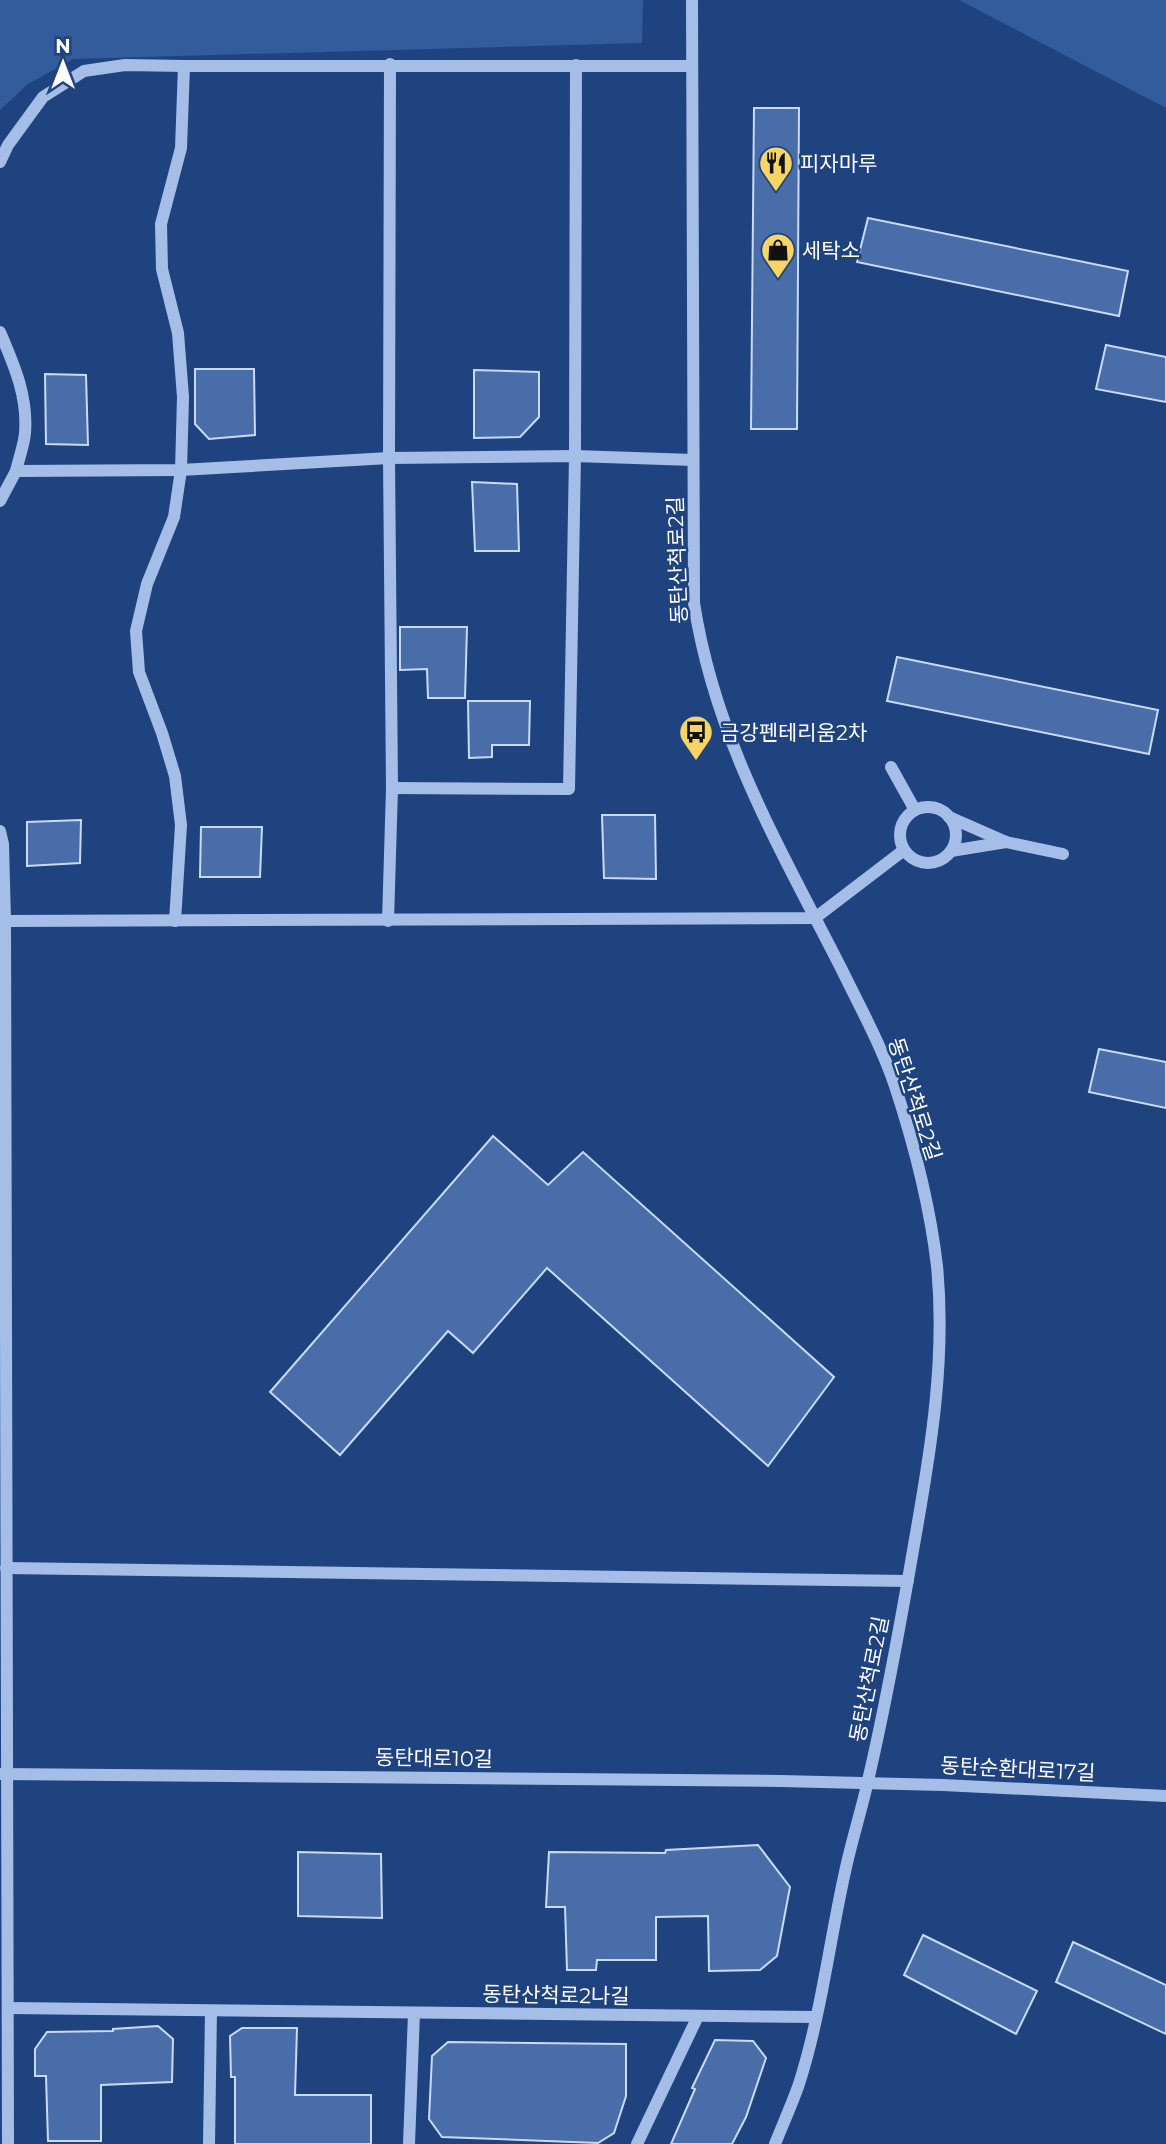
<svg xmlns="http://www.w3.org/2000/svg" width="1166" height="2144" font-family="Montserrat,'Noto Sans KR',sans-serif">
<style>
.green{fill:#335c9d}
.building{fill:#486da9;stroke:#c8daf6;stroke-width:2}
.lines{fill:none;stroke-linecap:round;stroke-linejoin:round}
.minor{stroke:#a4bee8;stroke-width:12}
.labels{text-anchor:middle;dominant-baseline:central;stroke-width:5;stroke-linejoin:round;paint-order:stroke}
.poi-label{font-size:21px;fill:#fff;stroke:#1f437f;text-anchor:start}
.street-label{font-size:21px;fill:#fff;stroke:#1f437f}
</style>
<rect width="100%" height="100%" fill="#1f437f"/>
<g class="green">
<path d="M 0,0 L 643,0 L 642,43 L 73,59 L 28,84 L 0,110 Z"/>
<path d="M 959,0 L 1166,0 L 1166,108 Z"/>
</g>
<g class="building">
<path d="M 754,108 L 799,108 L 797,429 L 751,429 Z"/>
<path d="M 868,218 L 1128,271 L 1119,316 L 857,262 Z"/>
<path d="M 1106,345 L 1166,357 L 1166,402 L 1096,389 Z"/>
<path d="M 195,369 L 254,369 L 255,435 L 209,439 L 195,424 Z"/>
<path d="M 474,370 L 539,372 L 539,417 L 520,437 L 474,438 Z"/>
<path d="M 45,374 L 86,375 L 88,445 L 46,444 Z"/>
<path d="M 472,482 L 517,484 L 519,551 L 475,551 Z"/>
<path d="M 400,627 L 467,627 L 465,698 L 428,698 L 427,669 L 400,670 Z"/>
<path d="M 897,657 L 1158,710 L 1149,754 L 887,701 Z"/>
<path d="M 468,701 L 530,701 L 529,745 L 492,745 L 492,757 L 469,758 Z"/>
<path d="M 602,815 L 655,815 L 656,879 L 604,878 Z"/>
<path d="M 81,820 L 80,863 L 27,866 L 27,822 Z"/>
<path d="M 201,827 L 262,827 L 260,877 L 200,877 Z"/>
<path d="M 1099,1049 L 1166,1062 L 1166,1108 L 1089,1092 Z"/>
<path d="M 493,1136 L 548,1185 L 583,1152 L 834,1377 L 768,1466 L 547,1268 L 473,1353 L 448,1331 L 340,1455 L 270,1392 Z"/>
<path d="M 758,1845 L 790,1887 L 777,1956 L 760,1970 L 709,1971 L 708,1916 L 656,1917 L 656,1960 L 597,1960 L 596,1970 L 567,1970 L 565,1907 L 546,1907 L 549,1852 L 665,1853 L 666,1850 Z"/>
<path d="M 298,1852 L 381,1854 L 382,1918 L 298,1916 Z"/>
<path d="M 923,1935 L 1037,1991 L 1016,2034 L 904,1975 Z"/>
<path d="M 1073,1942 L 1166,1985 L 1166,2034 L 1056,1982 Z"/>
<path d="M 158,2026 L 173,2039 L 172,2082 L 101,2085 L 101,2141 L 48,2141 L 46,2076 L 35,2076 L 35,2049 L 47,2032 L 113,2031 L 113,2029 Z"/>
<path d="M 242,2028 L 297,2028 L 295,2095 L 371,2095 L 371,2144 L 235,2144 L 235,2077 L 231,2077 L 230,2036 Z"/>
<path d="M 715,2040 L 753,2041 L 766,2058 L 746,2117 L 732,2144 L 671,2144 L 695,2089 L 692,2088 Z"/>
<path d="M 448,2042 L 626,2044 L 626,2096 L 614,2133 L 598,2143 L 442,2137 L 429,2119 L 432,2056 Z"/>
</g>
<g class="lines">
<g class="minor">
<path d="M 692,0 L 694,603 C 715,739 780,848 841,968 C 860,1007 881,1045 895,1086 C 914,1144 930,1206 937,1266 C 946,1358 931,1449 915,1539 C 901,1621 886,1704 867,1785 C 861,1811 853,1837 847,1863 C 830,1936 822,2012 799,2084 C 792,2104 783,2124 775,2144"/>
<path d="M 0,162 L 8,145 L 43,97 L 84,71 L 125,65 L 184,66"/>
<path d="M 0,332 C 14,365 28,396 25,433 C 24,445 19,458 16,471"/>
<path d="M 0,501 L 16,471 L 181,470 L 183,397 L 178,333 L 162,269 L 161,224 L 181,148 L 184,66 L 692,66"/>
<path d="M 891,767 L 915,810"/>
<path d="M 392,788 L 569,789 L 575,456 L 576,65"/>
<circle cx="928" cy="835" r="28"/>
<path d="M 949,817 L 1006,842 L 1063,854"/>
<path d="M 0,831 L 3,844 L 5,921"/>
<path d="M 951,851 L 1006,842"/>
<path d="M 175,921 L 181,825 L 175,776 L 162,733 L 139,672 L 136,631 L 147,584 L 174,517 L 181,470 L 389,458 L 575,456 L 693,460"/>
<path d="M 388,921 L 392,788 L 389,458 L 390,64"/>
<path d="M 6,1568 L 908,1581"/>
<path d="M 0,1774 L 781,1781 L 943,1785 L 1166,1796"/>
<path d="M 9,2008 L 816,2017"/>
<path d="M 8,2144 L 5,921 L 815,918 L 904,850"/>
<path d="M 209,2144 L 211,2011"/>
<path d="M 409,2144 L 414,2013"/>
<path d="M 637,2144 L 698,2016"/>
</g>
</g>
<defs>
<g id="restaurant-pin" transform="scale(1.75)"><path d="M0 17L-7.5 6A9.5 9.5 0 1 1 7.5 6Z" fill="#f6d564" stroke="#1f437f"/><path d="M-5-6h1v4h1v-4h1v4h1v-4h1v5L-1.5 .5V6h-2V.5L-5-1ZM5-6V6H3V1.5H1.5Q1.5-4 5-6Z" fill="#111"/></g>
<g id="shop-pin" transform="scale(1.75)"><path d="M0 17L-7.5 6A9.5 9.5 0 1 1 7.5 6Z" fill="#f6d564" stroke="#1f437f"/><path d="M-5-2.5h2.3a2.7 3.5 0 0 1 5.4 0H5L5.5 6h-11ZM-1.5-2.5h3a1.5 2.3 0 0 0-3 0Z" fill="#111"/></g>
<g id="bus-pin" transform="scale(1.75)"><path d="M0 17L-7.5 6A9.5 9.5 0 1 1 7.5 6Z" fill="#f6d564" stroke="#1f437f"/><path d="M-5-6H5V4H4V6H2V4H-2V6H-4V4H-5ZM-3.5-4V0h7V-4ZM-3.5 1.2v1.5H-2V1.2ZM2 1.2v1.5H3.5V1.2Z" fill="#111"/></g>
</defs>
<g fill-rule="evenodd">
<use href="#restaurant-pin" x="776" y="163"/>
<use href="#shop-pin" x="778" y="250"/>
<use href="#bus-pin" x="696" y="732"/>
</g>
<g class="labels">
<g class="poi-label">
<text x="800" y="163">피자마루</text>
<text x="802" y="250">세탁소</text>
<text x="720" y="732">금강펜테리움2차</text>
</g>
<g class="street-label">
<text transform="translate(677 560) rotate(-92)">동탄산척로2길</text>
<text transform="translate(915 1099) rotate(72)">동탄산척로2길</text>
<text transform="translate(869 1679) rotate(-79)">동탄산척로2길</text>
<text transform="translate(434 1758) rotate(1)">동탄대로10길</text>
<text transform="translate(1018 1769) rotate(3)">동탄순환대로17길</text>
<text transform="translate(556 1995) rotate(1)">동탄산척로2나길</text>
</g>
</g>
<g transform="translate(63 63)" stroke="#1f437f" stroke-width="5" paint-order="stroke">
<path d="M0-5L12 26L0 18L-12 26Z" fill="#ffffff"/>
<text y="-10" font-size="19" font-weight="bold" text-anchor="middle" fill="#ffffff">N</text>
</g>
</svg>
